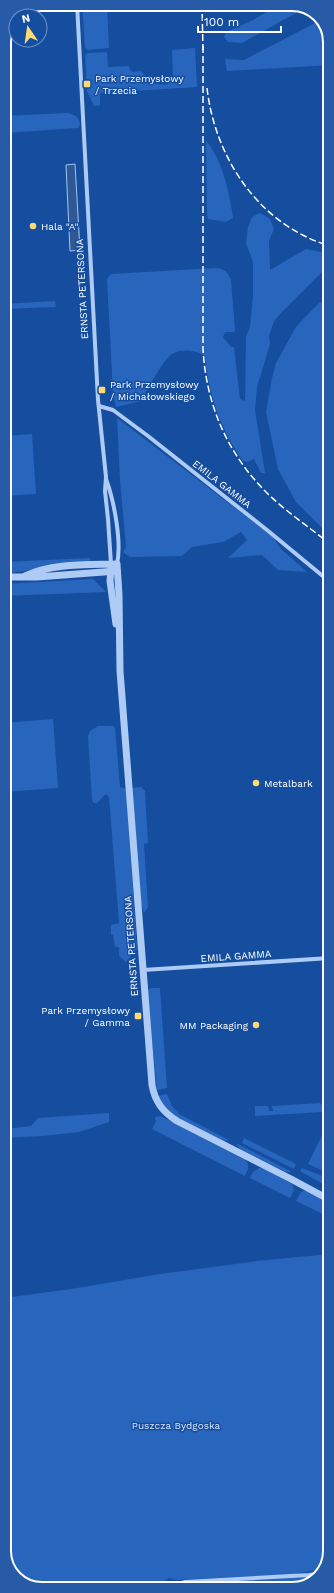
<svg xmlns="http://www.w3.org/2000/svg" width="334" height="1593" font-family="'Work Sans',sans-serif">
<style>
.green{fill:#2866bd}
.water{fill:#305895;stroke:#a0c5f6}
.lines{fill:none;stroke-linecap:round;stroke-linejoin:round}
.minor{stroke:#adcbf4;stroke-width:4}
.tertiary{stroke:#adcbf4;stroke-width:7}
.rail{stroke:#fff;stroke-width:1.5;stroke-dasharray:7 3;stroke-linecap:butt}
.poi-dot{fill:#ffda70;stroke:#154d9f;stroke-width:1.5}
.labels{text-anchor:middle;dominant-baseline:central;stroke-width:3;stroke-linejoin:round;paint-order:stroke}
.poi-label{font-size:10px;fill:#fff;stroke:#154d9f;text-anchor:start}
.street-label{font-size:10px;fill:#fff;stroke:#154d9f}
.park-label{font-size:10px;fill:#d6e6fd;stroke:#154d9f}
.rim{fill:none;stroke:#fff;stroke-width:2}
</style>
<rect width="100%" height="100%" fill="#154d9f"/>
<g class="green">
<path d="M 82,4 L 107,4 L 109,48 L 87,50 L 85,48 Z"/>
<path d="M 281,4 L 297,4 L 305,8 L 242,43 L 228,42 L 224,37 L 226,32 L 251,21 Z"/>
<path d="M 321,20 L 330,37 L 330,65 L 227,71 L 225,59 L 244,60 Z"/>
<path d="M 195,48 L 197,87 L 100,93 L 100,105 L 94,106 L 87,91 L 85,55 L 88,53 L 107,52 L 108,67 L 129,66 L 130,70 L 133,72 L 141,71 C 149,82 154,86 168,84 L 173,79 L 172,50 Z"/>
<path d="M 67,113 C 75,114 79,117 80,125 L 78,128 L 4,133 L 4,116 Z"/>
<path d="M 206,141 C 222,158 230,195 233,218 L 226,222 L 208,219 L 207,215 Z"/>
<path d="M 260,213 L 270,219 L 274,229 L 269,241 L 270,270 L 306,249 L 330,254 L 330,264 L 281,313 L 274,321 L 269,336 L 270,344 L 257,387 L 255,410 L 265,473 L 261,473 L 254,459 L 247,462 L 243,461 C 221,430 208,394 205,356 C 197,350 181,348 172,354 C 162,361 148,389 141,401 L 116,407 L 113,392 L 107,279 L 111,274 L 216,268 C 225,269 228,272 231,280 L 235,330 L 234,332 L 225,332 L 223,337 L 231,347 L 234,347 L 240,399 L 245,401 L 246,337 L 250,327 L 253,296 L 253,262 L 246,243 L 248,227 L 252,217 Z"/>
<path d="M 55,301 L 56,307 L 4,309 L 4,304 Z"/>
<path d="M 320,302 L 325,304 L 330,302 L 330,536 L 296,502 L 278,469 L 266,412 L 272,378 L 276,363 L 296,327 L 308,314 Z"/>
<path d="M 117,418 L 273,537 L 281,549 L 307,572 L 278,570 L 262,555 L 228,558 L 247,540 L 241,532 L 223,542 L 192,547 L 182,556 L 130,557 L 123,552 L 126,547 L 120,480 Z"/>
<path d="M 32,434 L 36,494 L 4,496 L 4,436 Z"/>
<path d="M 90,558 L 91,563 L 63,565 L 4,574 L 4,562 Z"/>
<path d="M 93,579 L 106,592 L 4,596 L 4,584 Z"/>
<path d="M 53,719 L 58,788 L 4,792 L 4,723 Z"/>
<path d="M 98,726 L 113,726 L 115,728 L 120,787 L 126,789 L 137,949 L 126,962 L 119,956 L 119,947 L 115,947 L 113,935 L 111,935 L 111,925 L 119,923 L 109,797 L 106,794 L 97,803 L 94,803 L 92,800 L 88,736 L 90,731 Z"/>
<path d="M 141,787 L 145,791 L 148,843 L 144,844 L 148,907 L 144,913 L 140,900 L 132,788 Z"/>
<path d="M 151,988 L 160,988 L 167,1088 L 157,1090 L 147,990 Z"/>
<path d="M 167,1094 L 172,1106 L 179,1114 L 229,1140 L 224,1141 C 201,1129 170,1120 158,1096 Z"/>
<path d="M 320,1103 L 323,1106 L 322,1112 L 255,1116 L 255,1106 L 268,1106 L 269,1111 L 273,1111 L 272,1106 Z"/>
<path d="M 109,1113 L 109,1122 L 79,1132 L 43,1136 L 4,1138 L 4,1129 L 31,1126 L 38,1118 Z"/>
<path d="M 160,1116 L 243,1156 L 248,1164 L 248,1169 L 245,1176 L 152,1129 L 156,1121 L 155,1117 Z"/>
<path d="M 330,1119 L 330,1174 L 308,1164 Z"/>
<path d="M 244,1138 L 296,1164 L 294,1169 L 242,1143 Z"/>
<path d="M 236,1143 L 292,1172 L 286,1172 L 240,1149 Z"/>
<path d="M 259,1168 L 264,1168 L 292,1184 L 294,1190 L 290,1198 L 250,1178 L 253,1172 Z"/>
<path d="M 302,1168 L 330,1179 L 330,1188 L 300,1171 Z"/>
<path d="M 304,1191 L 309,1191 L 330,1203 L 330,1219 L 323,1214 L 296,1201 L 301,1192 Z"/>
<path d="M 330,1254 L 330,1551 L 323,1569 L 294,1574 L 176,1580 L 169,1578 L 151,1589 L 37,1589 L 15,1578 L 4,1556 L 4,1298 L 71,1289 L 160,1274 L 257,1261 Z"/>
<path d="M 321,1574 L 297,1589 L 173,1589 L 197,1584 Z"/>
</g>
<path class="water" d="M 75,164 L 80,250 L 70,251 L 66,165 Z"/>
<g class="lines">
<g class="minor">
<path d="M 77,4 L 98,400 L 106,477 L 105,491 L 108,519 L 111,564"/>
<path d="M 99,406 L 113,410 L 148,436 L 267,530 L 330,582"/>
<path d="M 106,479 C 114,501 122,542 117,564"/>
<path d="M 143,970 L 330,958"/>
<path d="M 164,1589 L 185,1582 L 309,1575 L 322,1573"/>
</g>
<g class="tertiary">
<path d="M 111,567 L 110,581 L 116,624"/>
<path d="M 25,576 C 53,563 87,565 117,564 L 119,595 L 120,671 L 152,1085 C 155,1102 163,1112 177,1121 L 291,1179 L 330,1200"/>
<path d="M 4,577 L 37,577 L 117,571"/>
</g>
<g class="rail">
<path d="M 202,4 L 203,50"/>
<path d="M 203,46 L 203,349 C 206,404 227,453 266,492 C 285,511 309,527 330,544"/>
<path d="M 207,88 C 215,158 259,225 330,246"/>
</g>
</g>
<g class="poi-dot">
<rect x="83" y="80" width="8" height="8" rx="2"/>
<circle cx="33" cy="226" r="4"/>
<rect x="98" y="386" width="8" height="8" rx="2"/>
<circle cx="256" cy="783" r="4"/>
<rect x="134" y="1012" width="8" height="8" rx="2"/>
<circle cx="256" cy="1025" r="4"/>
</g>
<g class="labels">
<g class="poi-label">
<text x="95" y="78">Park Przemysłowy<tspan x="95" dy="12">/ Trzecia</tspan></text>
<text x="41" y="226">Hala "A"</text>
<text x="110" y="384">Park Przemysłowy<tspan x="110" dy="12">/ Michałowskiego</tspan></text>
<text x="264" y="783">Metalbark</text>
<text x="130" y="1010" text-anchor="end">Park Przemysłowy<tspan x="130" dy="12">/ Gamma</tspan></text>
<text x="248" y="1025" text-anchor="end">MM Packaging</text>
</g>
<g class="street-label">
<text transform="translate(82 289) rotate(-93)">ERNSTA PETERSONA</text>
<text transform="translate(222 484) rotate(38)">EMILA GAMMA</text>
<text transform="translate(131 946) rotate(-94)">ERNSTA PETERSONA</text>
<text transform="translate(236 956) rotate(-4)">EMILA GAMMA</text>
</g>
<g class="park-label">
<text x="176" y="1425">Puszcza Bydgoska</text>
</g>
</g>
<path d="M0 0H334V1593H0ZM42 11H292A31 31 0 0 1 323 42V1551A31 31 0 0 1 292 1582H42A31 31 0 0 1 11 1551V42A31 31 0 0 1 42 11Z" fill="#285ba7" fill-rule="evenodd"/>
<path class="rim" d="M42 11H292A31 31 0 0 1 323 42V1551A31 31 0 0 1 292 1582H42A31 31 0 0 1 11 1551V42A31 31 0 0 1 42 11Z"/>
<g transform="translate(28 28) rotate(347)"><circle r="19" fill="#154d9f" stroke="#7394c5"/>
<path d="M0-3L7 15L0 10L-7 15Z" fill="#ffda70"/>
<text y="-6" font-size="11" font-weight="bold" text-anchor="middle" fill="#ffffff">N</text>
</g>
<path d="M198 26v6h83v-6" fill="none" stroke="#ffffff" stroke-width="2"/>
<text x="204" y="26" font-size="12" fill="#ffffff" stroke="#154d9f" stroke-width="3" paint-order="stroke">100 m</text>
</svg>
